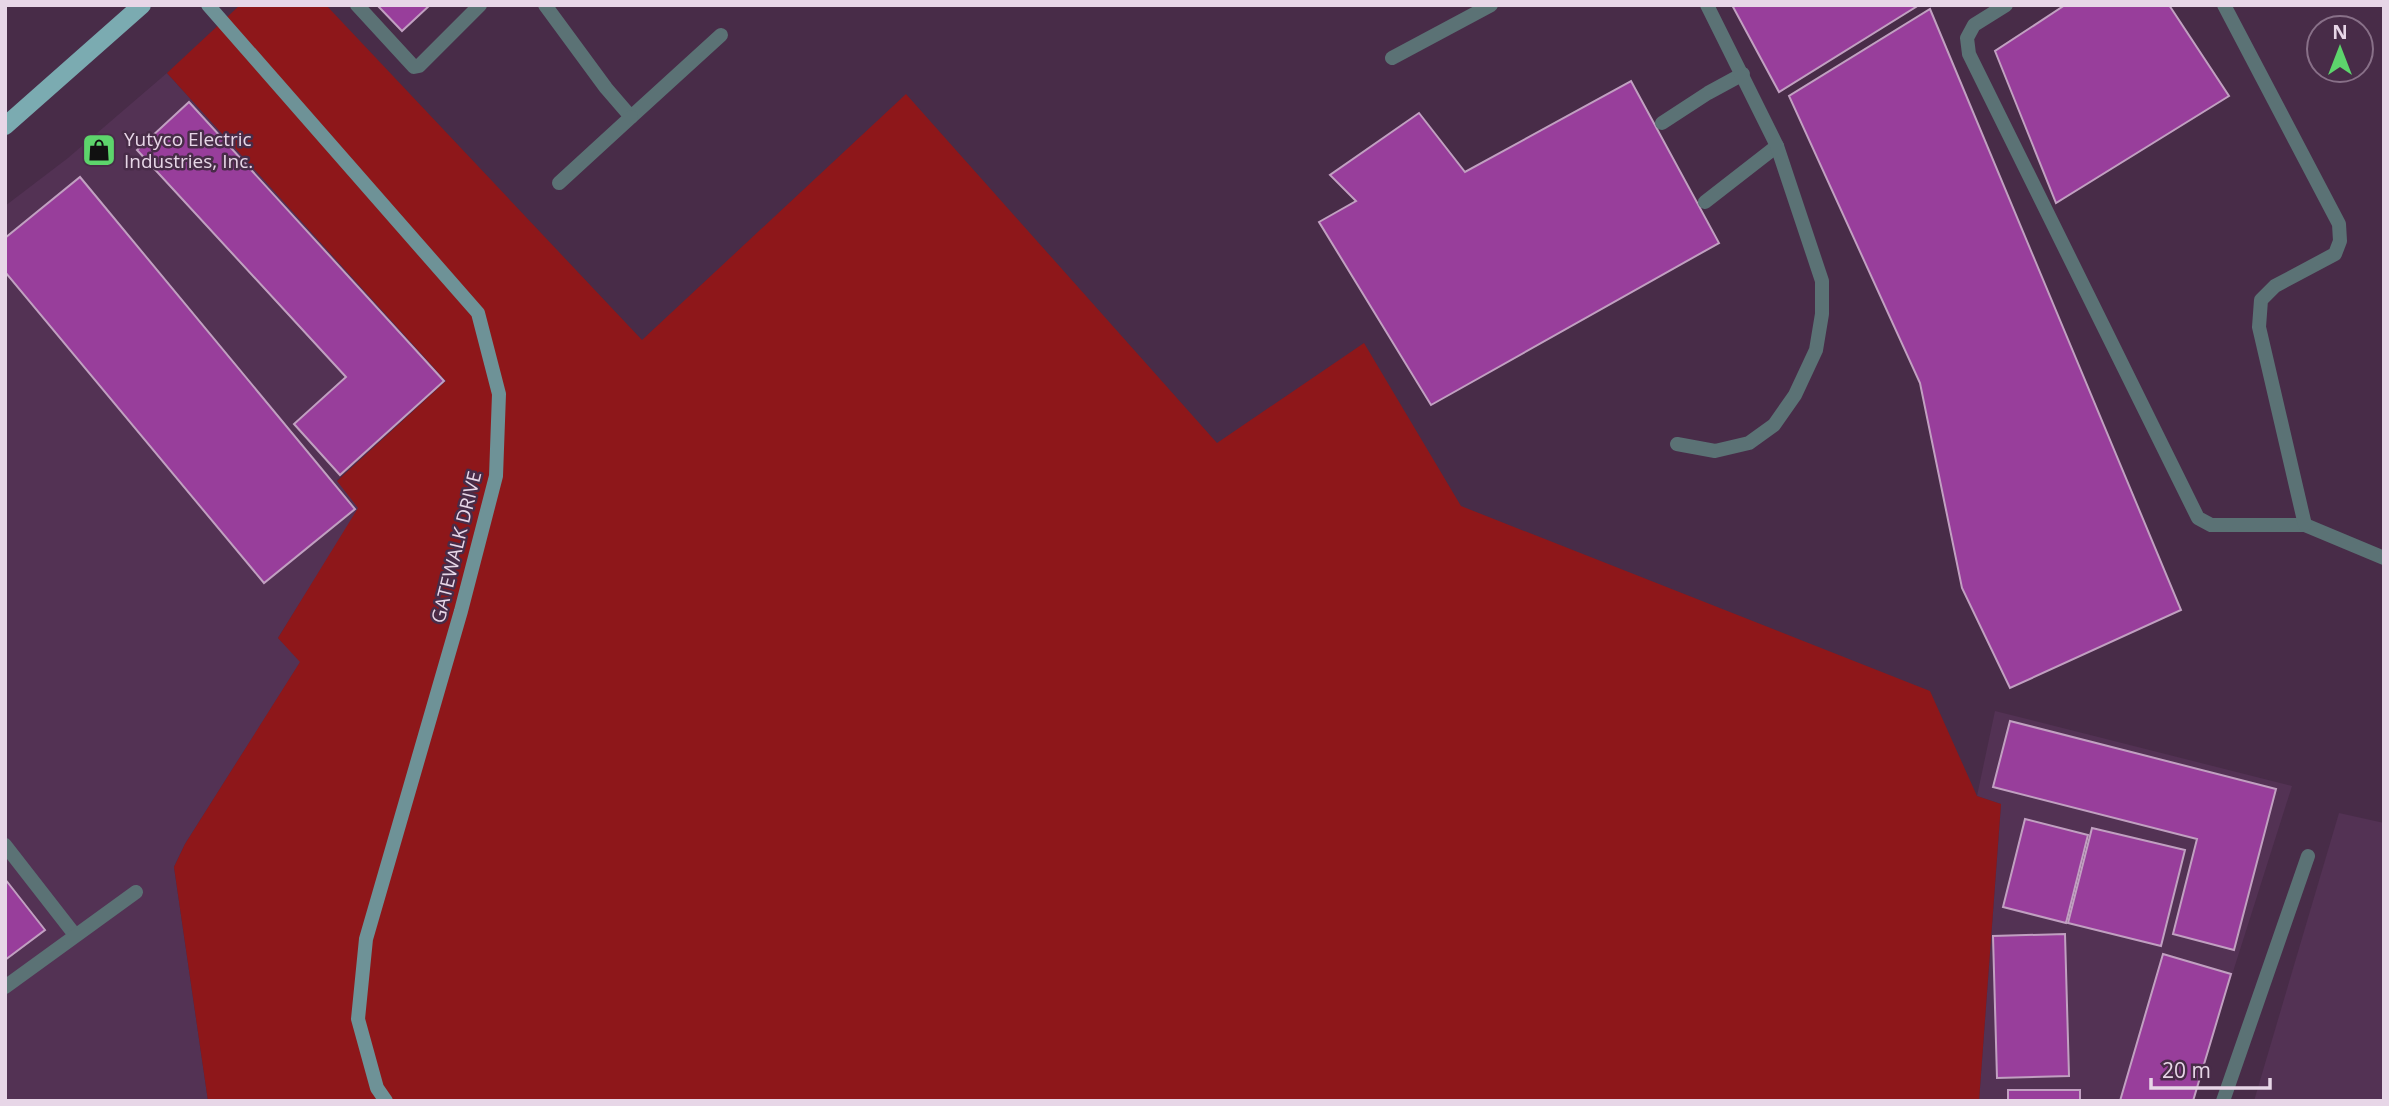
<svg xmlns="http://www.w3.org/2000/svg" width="2389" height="1106" font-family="'Open Sans',sans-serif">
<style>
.built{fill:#533254}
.green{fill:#8e171a}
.building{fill:#983e9b;stroke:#c1a0c1;stroke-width:2}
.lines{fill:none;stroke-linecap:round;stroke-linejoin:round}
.lane{stroke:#5b7275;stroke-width:14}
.street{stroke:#5b7275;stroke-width:14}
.secondary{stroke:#6e9297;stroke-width:14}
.primary{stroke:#7babb1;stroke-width:18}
.labels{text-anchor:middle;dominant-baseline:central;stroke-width:5;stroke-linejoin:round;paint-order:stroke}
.poi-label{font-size:19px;fill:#e7d6e7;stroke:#482c48;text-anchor:start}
.street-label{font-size:19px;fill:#e7d6e7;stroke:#482c48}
</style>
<rect width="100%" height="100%" fill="#482c48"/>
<g class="built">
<path d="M 167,73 L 446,381 L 337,480 L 359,508 L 278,638 L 301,661 L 185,844 L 174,867 L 208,1101 L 5,1101 L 5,206 L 68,158 Z"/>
<path d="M 1995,711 L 2292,786 L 2192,1101 L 1979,1101 L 2001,804 L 1977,796 Z"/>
<path d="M 2339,813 L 2384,823 L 2384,1101 L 2254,1101 Z"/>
</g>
<path class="green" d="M 240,5 L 326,5 L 642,340 L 906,94 L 1217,443 L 1364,343 L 1461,506 L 1930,691 L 1977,796 L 2001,804 L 1979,1101 L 208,1101 L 174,867 L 185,844 L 300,662 L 278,638 L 358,508 L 337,481 L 446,381 L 167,73 Z"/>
<g class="building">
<path d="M 377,5 L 430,5 L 402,31 Z"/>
<path d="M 1732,5 L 1919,5 L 1779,92 Z"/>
<path d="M 2065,5 L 2169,5 L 2229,96 L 2056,203 L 1995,51 Z"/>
<path d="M 1930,9 L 2181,610 L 2010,688 L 1962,588 L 1920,383 L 1789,96 Z"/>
<path d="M 1631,81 L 1719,243 L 1431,405 L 1319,222 L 1356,201 L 1330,175 L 1419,113 L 1465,172 Z"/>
<path d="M 189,102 L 444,381 L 340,475 L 294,424 L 346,377 L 137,150 Z"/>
<path d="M 80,177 L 355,509 L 264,583 L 5,272 L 5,238 Z"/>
<path d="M 2010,721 L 2276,789 L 2234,950 L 2173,934 L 2197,839 L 1993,787 Z"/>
<path d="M 2025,819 L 2088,835 L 2066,923 L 2003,907 Z"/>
<path d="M 2092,828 L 2185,850 L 2161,946 L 2068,923 Z"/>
<path d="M 5,879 L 45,930 L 5,960 Z"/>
<path d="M 2065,934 L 2069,1076 L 1997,1078 L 1993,936 Z"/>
<path d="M 2163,954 L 2231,974 L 2193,1101 L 2120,1101 Z"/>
<rect x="2008" y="1090" width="72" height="11"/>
</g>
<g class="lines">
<g class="lane">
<path d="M 357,5 L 414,67 L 419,66 L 480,5"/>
<path d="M 545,5 L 606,88 L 631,117 L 721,35"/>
<path d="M 2006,5 L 1974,25 L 1967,38 L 1969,54 L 2198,518 L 2211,525 L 2305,525 L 2384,558"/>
<path d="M 2224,5 L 2339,224 L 2340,241 L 2335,254 L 2275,286 L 2261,300 L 2259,327 L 2305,525"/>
<path d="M 1662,123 L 1708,93 L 1743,74"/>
<path d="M 559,183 L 631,117"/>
<path d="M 1705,202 L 1777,146"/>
<path d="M 5,845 L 75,935"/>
<path d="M 5,987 L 136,892"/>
<path d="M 2223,1101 L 2308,856"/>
</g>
<g class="street">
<path d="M 1392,58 L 1491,5"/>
<path d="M 1677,444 L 1715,451 L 1749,443 L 1774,425 L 1795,395 L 1816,350 L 1822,314 L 1822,281 L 1777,146 L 1707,5"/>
</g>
<path class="secondary" d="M 208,5 L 478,313 L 499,394 L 496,476 L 461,611 L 366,939 L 358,1019 L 377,1088 L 386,1101"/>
<path class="primary" d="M 5,126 L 142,5"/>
</g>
<defs>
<g id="shop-square" transform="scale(1.75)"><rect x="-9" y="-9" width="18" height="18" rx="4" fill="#5dd56c" stroke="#482c48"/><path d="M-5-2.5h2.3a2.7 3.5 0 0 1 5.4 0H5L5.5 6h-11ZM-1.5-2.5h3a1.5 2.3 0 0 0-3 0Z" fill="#111"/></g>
</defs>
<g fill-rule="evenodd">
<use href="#shop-square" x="99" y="150"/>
</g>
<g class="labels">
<g class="poi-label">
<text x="124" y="139">Yutyco Electric<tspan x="124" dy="22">Industries, Inc.</tspan></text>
</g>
<g class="street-label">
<text transform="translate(456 547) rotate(-76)">GATEWALK DRIVE</text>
</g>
</g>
<rect width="2389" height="1106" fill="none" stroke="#e7d6e7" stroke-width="14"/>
<g transform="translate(2340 49)"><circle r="33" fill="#482c48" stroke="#887088" stroke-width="2"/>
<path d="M0-5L12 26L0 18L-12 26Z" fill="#5dd56c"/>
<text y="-10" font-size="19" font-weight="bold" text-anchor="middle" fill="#e7d6e7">N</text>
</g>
<path d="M2151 1078v10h119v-10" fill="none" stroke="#e7d6e7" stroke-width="3.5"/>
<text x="2162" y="1078" font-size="21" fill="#e7d6e7" stroke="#482c48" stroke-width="5" paint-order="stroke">20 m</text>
</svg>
